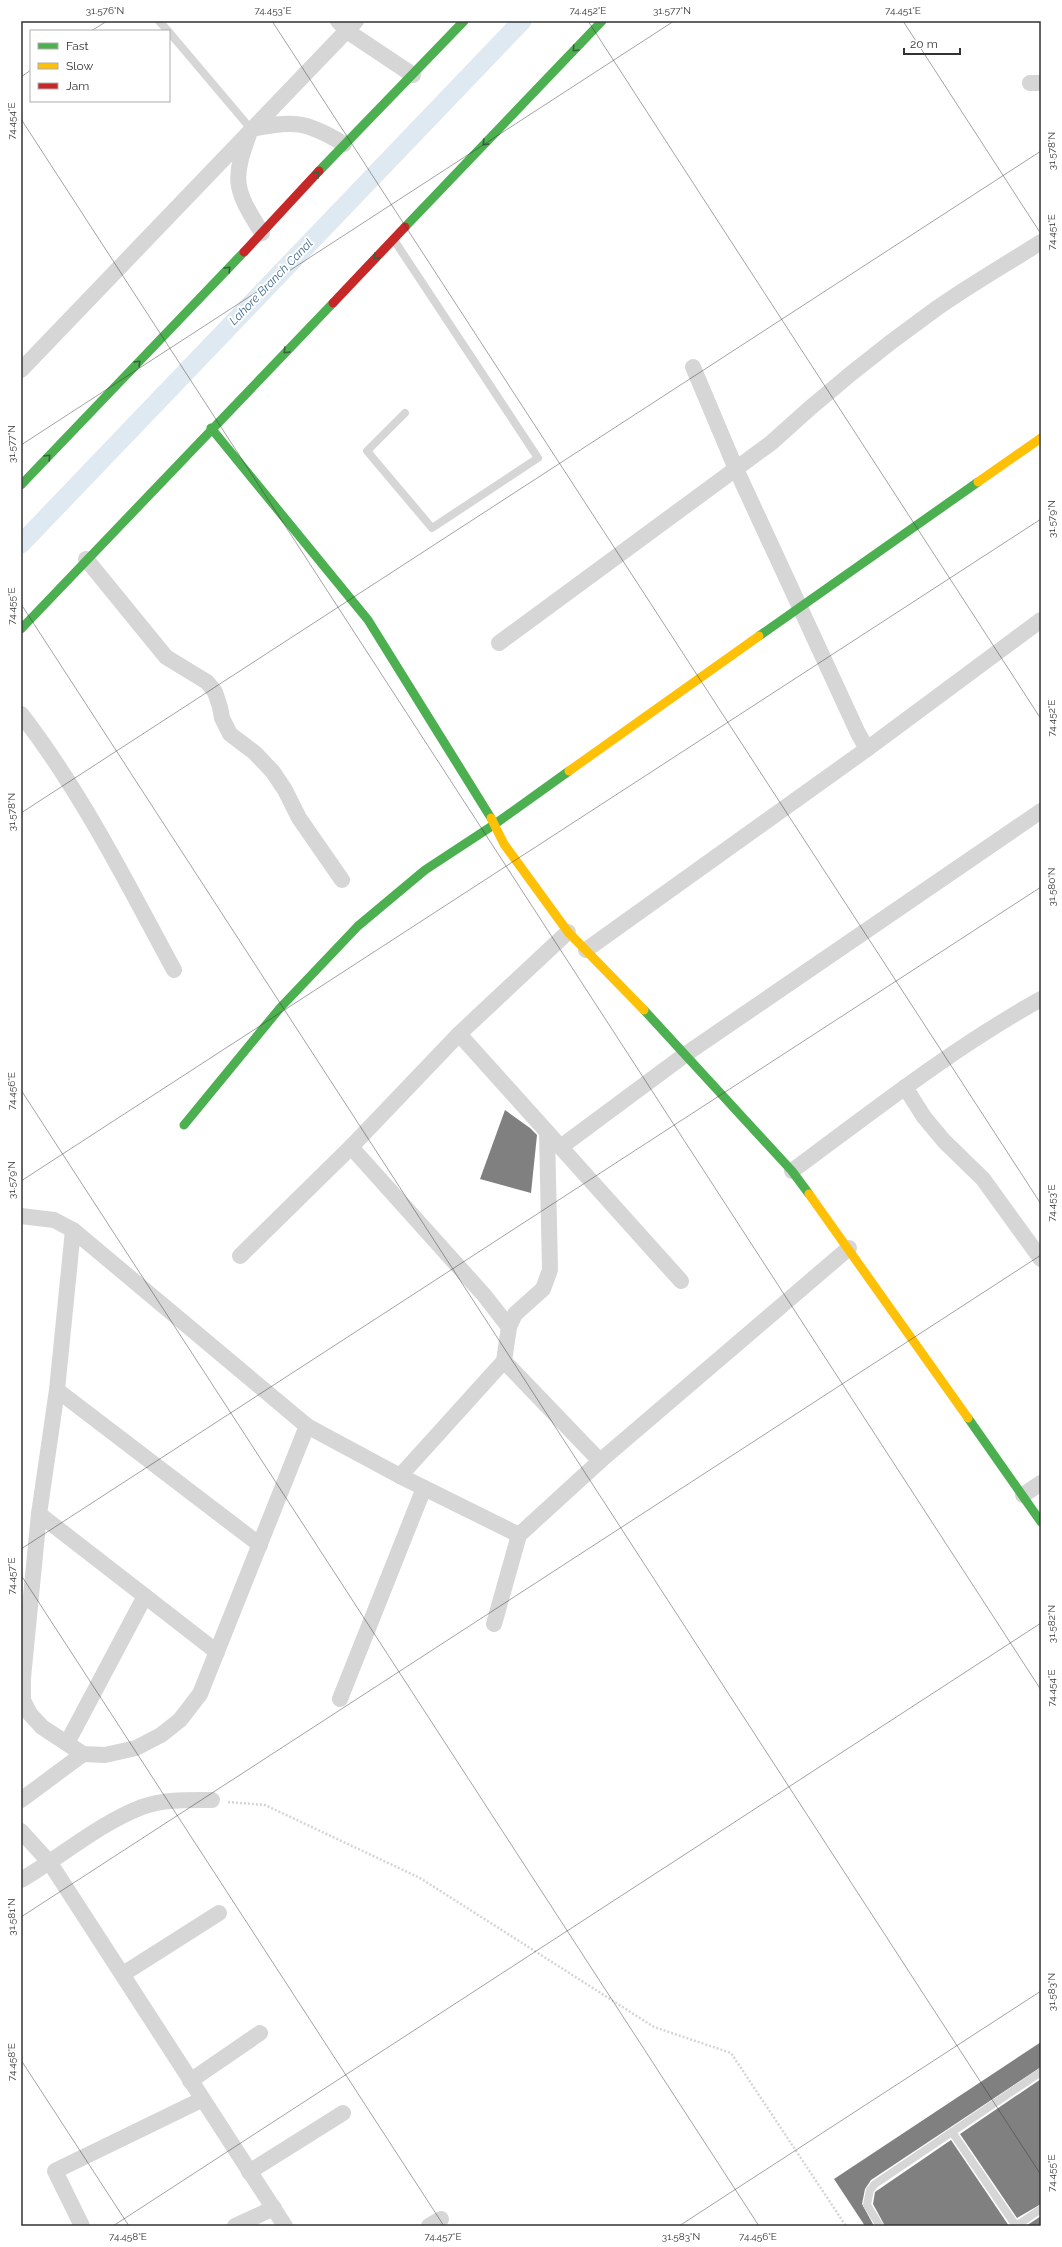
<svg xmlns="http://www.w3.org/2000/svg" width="1062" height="2247" font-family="Raleway,sans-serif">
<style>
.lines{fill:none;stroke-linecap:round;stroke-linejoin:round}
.canal{stroke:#dfe9f1;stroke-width:19}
.building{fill:#808080}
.path{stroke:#d5d5d5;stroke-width:2.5;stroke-dasharray:2 2;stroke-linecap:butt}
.lane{stroke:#d6d6d6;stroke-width:8}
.street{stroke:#d6d6d6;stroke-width:16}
.fast{stroke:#4caf50;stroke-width:9}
.slow{stroke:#ffc107;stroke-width:9}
.jam{stroke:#c62828;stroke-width:9}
.oneway{stroke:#3b5e3c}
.ticks{fill:none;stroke:#323232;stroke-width:1;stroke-opacity:0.45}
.labels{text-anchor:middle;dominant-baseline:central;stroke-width:4;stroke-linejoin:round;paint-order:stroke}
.water-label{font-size:12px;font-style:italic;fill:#456e90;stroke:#fff}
.neatline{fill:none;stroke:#323232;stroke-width:1.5}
.ticks-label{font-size:10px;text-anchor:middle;fill:#323232}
</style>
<rect width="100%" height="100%" fill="#fff"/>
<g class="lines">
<path class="canal" d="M 21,544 L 522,21"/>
</g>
<g class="building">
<path d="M 505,1110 L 530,1128 L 537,1135 L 531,1193 L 480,1179 Z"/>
<path d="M 1041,2042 L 1041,2067 L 871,2180 L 865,2189 L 862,2204 L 874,2226 L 865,2226 L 834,2179 Z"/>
<path d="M 1041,2079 L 1041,2204 L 1017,2218 L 960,2134 Z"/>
<path d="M 951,2140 L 1009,2226 L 885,2226 L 873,2204 L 875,2192 Z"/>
<path d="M 1041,2216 L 1041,2226 L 1026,2226 Z"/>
</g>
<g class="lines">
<path class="path" d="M 228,1802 L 265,1805 L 420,1878 L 654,2027 L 731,2053 L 846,2226"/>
<g class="lane">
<path d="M 159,21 L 168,31"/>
<path d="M 169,32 L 251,129"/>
<path d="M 394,240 L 538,458 L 432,528 L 367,451 L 405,413"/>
<path d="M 952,2132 L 1016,2226"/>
<path d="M 880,2226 L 867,2205 L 870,2190 L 875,2184 L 1041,2072"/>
<path d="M 1016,2226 L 1041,2209"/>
</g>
<g class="street">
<path d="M 338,21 L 347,31 L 413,75"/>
<path d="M 1030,83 L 1041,83"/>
<path d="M 262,233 C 233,187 232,180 251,129 C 294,120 306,121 344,144"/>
<path d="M 693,367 L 736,469 L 858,733 L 867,749"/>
<path d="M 21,370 L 356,21"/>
<path d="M 86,559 L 166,657 L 207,682 L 215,692 L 220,707 L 222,718 L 230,734 L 255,753 L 273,772 L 285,790 L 299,818 L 342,880"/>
<path d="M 499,643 L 771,443 C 822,396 877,351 933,311 C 968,286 1005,265 1041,242"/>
<path d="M 21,714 C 82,793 127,883 174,970"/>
<path d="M 586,950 L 867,749 L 1041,620"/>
<path d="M 459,1034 L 681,1281"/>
<path d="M 905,1087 L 924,1117 L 944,1141 L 983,1179 L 1041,1259"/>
<path d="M 562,1146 L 686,1054 L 1041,811"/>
<path d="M 792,1171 C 873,1111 953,1048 1041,999"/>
<path d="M 21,1216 L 54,1220 L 73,1230 L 307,1426 L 400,1476 L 519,1535"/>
<path d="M 73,1230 L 57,1390 L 39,1514 L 23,1678 L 23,1700 L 30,1714 L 42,1727 L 83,1754 L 105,1755 L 136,1748 L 161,1735 L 180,1720 L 200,1694 L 307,1426"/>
<path d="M 240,1256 L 351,1147"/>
<path d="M 509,1327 L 484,1295 L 351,1147 L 459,1034 L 568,932"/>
<path d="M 504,1361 L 600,1461 L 849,1248"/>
<path d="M 57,1390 L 260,1545"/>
<path d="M 400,1476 L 504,1361 L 509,1327 L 515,1314 L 543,1289 L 550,1270 L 547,1132"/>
<path d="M 1023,1495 L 1041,1483"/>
<path d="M 39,1514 L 217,1652"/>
<path d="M 494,1624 L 519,1535 L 600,1461"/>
<path d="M 340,1699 L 424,1488"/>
<path d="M 67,1743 L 145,1596"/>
<path d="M 21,1800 L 83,1754"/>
<path d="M 21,1831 L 50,1863 L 285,2226"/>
<path d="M 21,1880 C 61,1857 98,1824 142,1807 C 164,1799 189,1800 212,1800"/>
<path d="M 123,1974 L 219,1913"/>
<path d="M 190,2081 L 260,2033"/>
<path d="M 249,2172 L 343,2113"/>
<path d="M 82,2226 L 55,2171 L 201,2100"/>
<path d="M 235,2226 L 274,2208"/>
<path d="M 429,2226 L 441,2219"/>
</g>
<g class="fast">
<path d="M 319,171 L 464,21"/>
<path d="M 405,227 L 602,21"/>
<path d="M 211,428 L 368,620 L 491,818"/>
<path d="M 21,485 L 244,252"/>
<path d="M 21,629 L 333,303"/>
<path d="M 759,636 L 978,482"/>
<path d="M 644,1010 L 792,1171 L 809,1194"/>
<path d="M 184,1125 L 280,1008 L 358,926 L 425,870 L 495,824 L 569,771"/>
<path d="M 968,1418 L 1041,1522"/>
</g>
<g class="slow">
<path d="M 978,482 L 1041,438"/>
<path d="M 569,771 L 759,636"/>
<path d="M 491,818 L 504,844 L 568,932 L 644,1010"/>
<path d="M 809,1194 L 968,1418"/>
</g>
<g class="jam">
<path d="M 244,252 L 319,171"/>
<path d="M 333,303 L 405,227"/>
</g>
</g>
<defs><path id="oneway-chevron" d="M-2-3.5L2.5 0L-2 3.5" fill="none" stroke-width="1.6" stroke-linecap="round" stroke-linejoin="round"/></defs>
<g class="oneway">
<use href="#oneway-chevron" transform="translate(575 49) rotate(134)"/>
<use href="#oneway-chevron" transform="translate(485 143) rotate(134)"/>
<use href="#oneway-chevron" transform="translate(317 174) rotate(-47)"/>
<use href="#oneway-chevron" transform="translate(376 257) rotate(134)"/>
<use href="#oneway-chevron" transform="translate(228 269) rotate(-46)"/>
<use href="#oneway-chevron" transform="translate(286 351) rotate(134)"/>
<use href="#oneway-chevron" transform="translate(138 363) rotate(-46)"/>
<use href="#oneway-chevron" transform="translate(48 457) rotate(-46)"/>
</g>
<path class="ticks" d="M 272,21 L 1041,1204M 588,21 L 1041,719M 903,21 L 1041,234M 91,31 L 107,21M 21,77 L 31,70M 21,119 L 1041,1690M 21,445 L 674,21M 21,604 L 1041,2175M 21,813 L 1041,151M 21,1090 L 759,2226M 21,1181 L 1041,519M 21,1549 L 1041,887M 21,1575 L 444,2226M 21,1917 L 1041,1255M 21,2060 L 129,2226M 113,2226 L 1041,1623M 679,2226 L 1041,1991"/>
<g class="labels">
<g class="water-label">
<text transform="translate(271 282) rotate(-46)">Lahore Branch Canal</text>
</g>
</g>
<rect width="1062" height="2247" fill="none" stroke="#ffffff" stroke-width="44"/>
<rect x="30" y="30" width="140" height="72" fill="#ffffff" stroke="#adadad"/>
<rect x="38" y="43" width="20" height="6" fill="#4caf50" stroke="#adadad"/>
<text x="66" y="50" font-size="12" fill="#323232">Fast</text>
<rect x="38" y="63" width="20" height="6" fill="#ffc107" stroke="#adadad"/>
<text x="66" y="70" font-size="12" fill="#323232">Slow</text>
<rect x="38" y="83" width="20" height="6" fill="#c62828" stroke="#adadad"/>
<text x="66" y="90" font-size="12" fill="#323232">Jam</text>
<path d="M904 48v6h56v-6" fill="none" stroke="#323232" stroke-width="2"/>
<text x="910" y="48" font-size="12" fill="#323232" stroke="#ffffff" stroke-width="3" paint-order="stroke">20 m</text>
<rect x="22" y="22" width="1018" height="2203" class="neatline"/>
<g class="ticks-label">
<text x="105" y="14">31.576°N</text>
<text x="273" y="14">74.453°E</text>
<text x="588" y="14">74.452°E</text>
<text x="672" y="14">31.577°N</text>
<text x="903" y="14">74.451°E</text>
<text transform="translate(11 121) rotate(-90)" y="4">74.454°E</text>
<text transform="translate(1051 151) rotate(-90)" y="4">31.578°N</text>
<text transform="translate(1051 232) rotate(-90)" y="4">74.451°E</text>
<text transform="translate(11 444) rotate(-90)" y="4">31.577°N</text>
<text transform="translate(1051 519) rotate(-90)" y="4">31.579°N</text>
<text transform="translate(11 606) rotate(-90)" y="4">74.455°E</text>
<text transform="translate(1051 718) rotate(-90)" y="4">74.452°E</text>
<text transform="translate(11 812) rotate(-90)" y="4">31.578°N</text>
<text transform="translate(1051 887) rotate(-90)" y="4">31.580°N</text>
<text transform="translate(11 1091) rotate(-90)" y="4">74.456°E</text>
<text transform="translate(11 1180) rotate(-90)" y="4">31.579°N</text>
<text transform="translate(1051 1203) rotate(-90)" y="4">74.453°E</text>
<text transform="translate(11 1576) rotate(-90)" y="4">74.457°E</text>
<text transform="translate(1051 1624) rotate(-90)" y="4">31.582°N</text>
<text transform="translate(1051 1688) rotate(-90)" y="4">74.454°E</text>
<text transform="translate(11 1917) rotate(-90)" y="4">31.581°N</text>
<text transform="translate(1051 1992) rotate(-90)" y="4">31.583°N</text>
<text transform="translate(11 2062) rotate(-90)" y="4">74.458°E</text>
<text transform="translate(1051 2173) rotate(-90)" y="4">74.455°E</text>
<text x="128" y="2240">74.458°E</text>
<text x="443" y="2240">74.457°E</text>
<text x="681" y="2240">31.583°N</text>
<text x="758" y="2240">74.456°E</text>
</g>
</svg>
